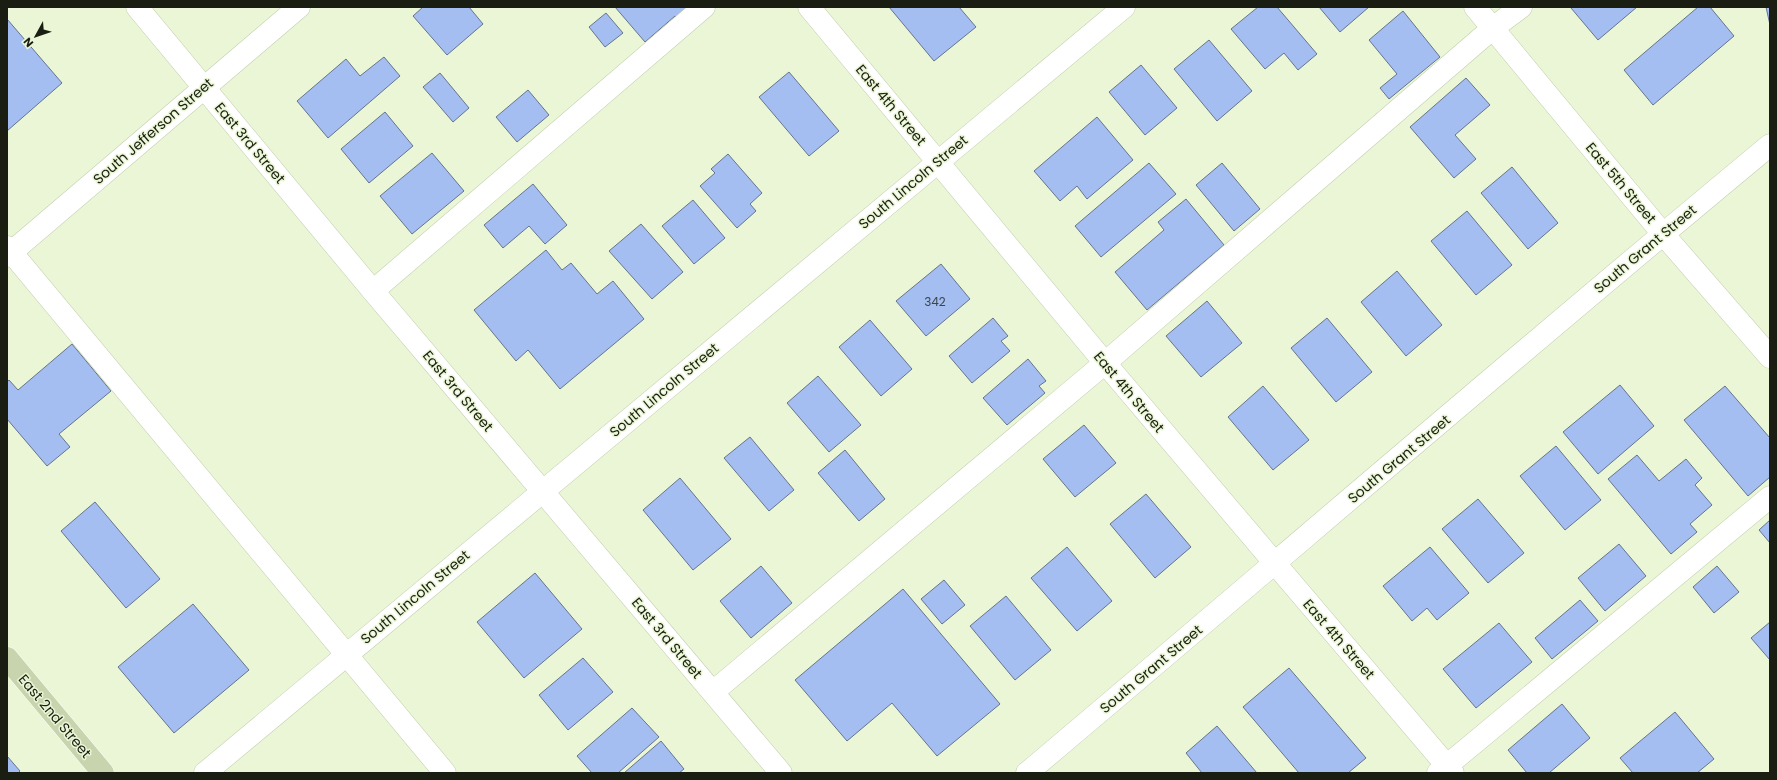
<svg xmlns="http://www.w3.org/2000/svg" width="1777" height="780" font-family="Poppins,sans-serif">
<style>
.building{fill:#a5bef1;stroke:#66748f}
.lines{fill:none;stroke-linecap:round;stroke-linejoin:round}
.minor-casing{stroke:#c2ceae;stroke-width:23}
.major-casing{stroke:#fff;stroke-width:23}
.minor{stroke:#fff;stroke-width:22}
.major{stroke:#c7d4ad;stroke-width:22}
.labels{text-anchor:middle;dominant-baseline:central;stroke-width:3;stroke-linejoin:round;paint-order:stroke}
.number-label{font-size:12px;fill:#3d464a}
.street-label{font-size:14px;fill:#1a1e12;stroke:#eaf6d5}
</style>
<rect width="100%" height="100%" fill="#eaf6d5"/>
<g class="building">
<path d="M 423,7 L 469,7 L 483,24 L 447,55 L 413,16 Z"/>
<path d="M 615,7 L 694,7 L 679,20 L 675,16 L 645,42 Z"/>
<path d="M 889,7 L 959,7 L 976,27 L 934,61 Z"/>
<path d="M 1258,7 L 1277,7 L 1317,54 L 1298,70 L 1284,53 L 1265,69 L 1231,29 Z"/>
<path d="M 1319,7 L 1369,7 L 1340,32 Z"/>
<path d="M 1573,7 L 1637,7 L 1598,40 L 1571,8 Z"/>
<path d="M 1698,7 L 1710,7 L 1734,36 L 1653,105 L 1624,70 Z"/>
<path d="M 1766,7 L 1770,7 L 1770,25 Z"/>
<path d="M 1403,11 L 1440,57 L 1389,99 L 1380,88 L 1397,74 L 1369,40 Z"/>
<path d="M 606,13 L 623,33 L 605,47 L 589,27 Z"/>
<path d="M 7,19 L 62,83 L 7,131 Z"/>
<path d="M 1209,40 L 1252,91 L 1217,121 L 1174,69 Z"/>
<path d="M 384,57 L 400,76 L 328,138 L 297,101 L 346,59 L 360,76 Z"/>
<path d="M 1141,65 L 1177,108 L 1145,135 L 1109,92 Z"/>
<path d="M 789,72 L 839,131 L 809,156 L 759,97 Z"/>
<path d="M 440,73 L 469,108 L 453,122 L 423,87 Z"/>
<path d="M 1466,78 L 1490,105 L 1455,135 L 1476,159 L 1454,178 L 1410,127 Z"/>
<path d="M 528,90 L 549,115 L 517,142 L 496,117 Z"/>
<path d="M 385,112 L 413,146 L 369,183 L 341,149 Z"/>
<path d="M 1097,117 L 1133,160 L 1087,199 L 1077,186 L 1060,201 L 1034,171 Z"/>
<path d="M 432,153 L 464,191 L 412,234 L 380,196 Z"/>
<path d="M 728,154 L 762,193 L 750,204 L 756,211 L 737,228 L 700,186 L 715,173 L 711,169 Z"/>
<path d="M 1149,163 L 1176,194 L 1101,257 L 1075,226 Z"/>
<path d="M 1222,163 L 1260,209 L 1234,231 L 1196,185 Z"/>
<path d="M 1512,167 L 1558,223 L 1528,249 L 1481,193 Z"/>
<path d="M 533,184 L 567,225 L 545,244 L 529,226 L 503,248 L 484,225 Z"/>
<path d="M 1186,199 L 1224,245 L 1147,310 L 1115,272 L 1164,230 L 1158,222 Z"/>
<path d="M 693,200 L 725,238 L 694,264 L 662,226 Z"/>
<path d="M 1467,211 L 1512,265 L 1476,295 L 1431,241 Z"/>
<path d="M 641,224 L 683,272 L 652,299 L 609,251 Z"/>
<path d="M 546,250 L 562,270 L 571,263 L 597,294 L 613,281 L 644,319 L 560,389 L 528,350 L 516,361 L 474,310 Z"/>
<path d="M 941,264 L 970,299 L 926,336 L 896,301 Z"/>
<path d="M 1397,271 L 1442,325 L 1406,356 L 1361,302 Z"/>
<path d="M 1207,301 L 1242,343 L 1201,377 L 1166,336 Z"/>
<path d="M 993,318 L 1008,336 L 1001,341 L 1010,351 L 972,383 L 949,356 Z"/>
<path d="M 1327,318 L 1372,372 L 1336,402 L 1291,348 Z"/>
<path d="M 870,320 L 912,369 L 881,396 L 839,347 Z"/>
<path d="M 72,344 L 111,391 L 59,434 L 70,447 L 47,466 L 7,419 L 7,382 L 9,380 L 18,390 Z"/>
<path d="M 1028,359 L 1046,381 L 1039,386 L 1045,393 L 1007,425 L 983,398 Z"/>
<path d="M 818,376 L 861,425 L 829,452 L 787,403 Z"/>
<path d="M 1620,385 L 1654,426 L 1598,474 L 1563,432 Z"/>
<path d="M 1263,386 L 1309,440 L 1273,470 L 1228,417 Z"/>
<path d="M 1725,386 L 1770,438 L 1770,477 L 1748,496 L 1684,420 Z"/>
<path d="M 1084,425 L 1116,463 L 1075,497 L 1043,459 Z"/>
<path d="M 750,437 L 794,490 L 769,511 L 724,458 Z"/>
<path d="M 1556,446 L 1601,500 L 1565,530 L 1520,476 Z"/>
<path d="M 845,450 L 885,499 L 859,521 L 818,473 Z"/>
<path d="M 1637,455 L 1659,481 L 1686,459 L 1702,478 L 1695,485 L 1712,505 L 1690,524 L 1697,532 L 1671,554 L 1608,479 Z"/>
<path d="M 680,478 L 731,539 L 693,570 L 643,510 Z"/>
<path d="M 1146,494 L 1191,547 L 1155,578 L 1110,524 Z"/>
<path d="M 1478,499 L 1524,553 L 1488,583 L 1442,529 Z"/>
<path d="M 95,502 L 160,579 L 126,608 L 61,531 Z"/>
<path d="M 1770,520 L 1770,543 L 1759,530 Z"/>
<path d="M 1619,544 L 1646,576 L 1605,611 L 1578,578 Z"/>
<path d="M 1067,547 L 1112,601 L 1077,631 L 1031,578 Z"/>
<path d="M 1430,547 L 1469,593 L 1437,620 L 1427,608 L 1412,621 L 1383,586 Z"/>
<path d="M 761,566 L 792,603 L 751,638 L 720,601 Z"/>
<path d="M 1717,566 L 1739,592 L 1714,613 L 1693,587 Z"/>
<path d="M 535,573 L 582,629 L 524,678 L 477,622 Z"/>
<path d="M 944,580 L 965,605 L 942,624 L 921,599 Z"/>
<path d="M 903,589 L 1000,704 L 937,756 L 892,703 L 847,741 L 795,680 Z"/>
<path d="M 1006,596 L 1051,650 L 1015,680 L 970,626 Z"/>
<path d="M 1580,600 L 1598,621 L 1552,659 L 1535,638 Z"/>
<path d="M 193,604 L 249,670 L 174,733 L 118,667 Z"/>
<path d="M 1770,622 L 1770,660 L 1751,638 Z"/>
<path d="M 1499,623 L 1532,662 L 1476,708 L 1443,669 Z"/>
<path d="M 583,658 L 613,692 L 568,730 L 539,695 Z"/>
<path d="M 1289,668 L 1366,758 L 1348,773 L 1299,773 L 1243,707 Z"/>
<path d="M 1562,704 L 1590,738 L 1549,773 L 1527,773 L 1508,750 Z"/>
<path d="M 632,708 L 659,737 L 618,773 L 592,773 L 577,756 Z"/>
<path d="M 1675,712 L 1714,759 L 1697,773 L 1633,773 L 1620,758 Z"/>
<path d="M 1217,726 L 1257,773 L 1202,773 L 1186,753 Z"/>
<path d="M 661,741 L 684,769 L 679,773 L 624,773 Z"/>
<path d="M 7,756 L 20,771 L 18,773 L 7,773 Z"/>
</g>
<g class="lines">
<g class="minor-casing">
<g id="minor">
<path d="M 137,7 L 373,291 L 781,773"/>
<path d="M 809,7 L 1105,363 L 1453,773"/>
<path d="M 1475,7 L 1663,234 L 1770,357"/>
<path d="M 7,247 L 445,773"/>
<path d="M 7,256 L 299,7"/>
<path d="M 373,291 L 704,7"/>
<path d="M 713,692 L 1105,363 L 1493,28 L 1521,7"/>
<path d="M 205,773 L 1124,7"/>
<path d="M 1027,773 C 1275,564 1520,352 1770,145"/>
<path d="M 1438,773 L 1770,497"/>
</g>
</g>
<g class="major-casing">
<path id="major" d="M 7,658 L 103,773"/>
</g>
<use href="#minor" class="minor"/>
<use href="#major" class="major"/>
</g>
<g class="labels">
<g class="number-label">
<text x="935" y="301">342</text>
</g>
<g class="street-label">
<text transform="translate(891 105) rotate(50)">East 4th Street</text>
<text transform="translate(153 131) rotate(-41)">South Jefferson Street</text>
<text transform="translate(250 143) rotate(50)">East 3rd Street</text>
<text transform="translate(913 182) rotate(-40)">South Lincoln Street</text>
<text transform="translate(1621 183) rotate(50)">East 5th Street</text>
<text transform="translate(1645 249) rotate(-40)">South Grant Street</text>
<text transform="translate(664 390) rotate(-40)">South Lincoln Street</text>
<text transform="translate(458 391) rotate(50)">East 3rd Street</text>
<text transform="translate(1129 392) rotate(50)">East 4th Street</text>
<text transform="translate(1399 459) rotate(-40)">South Grant Street</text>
<text transform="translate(415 597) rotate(-40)">South Lincoln Street</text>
<text transform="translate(667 638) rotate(50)">East 3rd Street</text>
<text transform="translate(1339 639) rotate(49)">East 4th Street</text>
<text transform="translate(1151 669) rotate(-40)">South Grant Street</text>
<text transform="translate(55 716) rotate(50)">East 2nd Street</text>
</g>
</g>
<rect width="1777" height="780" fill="none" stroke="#1a1e12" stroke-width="16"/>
<g transform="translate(36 36) rotate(230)" stroke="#eaf6d5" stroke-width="3" paint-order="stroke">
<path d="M0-3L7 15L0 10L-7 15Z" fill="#1a1e12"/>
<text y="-6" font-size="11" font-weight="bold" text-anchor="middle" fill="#1a1e12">N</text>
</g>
</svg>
